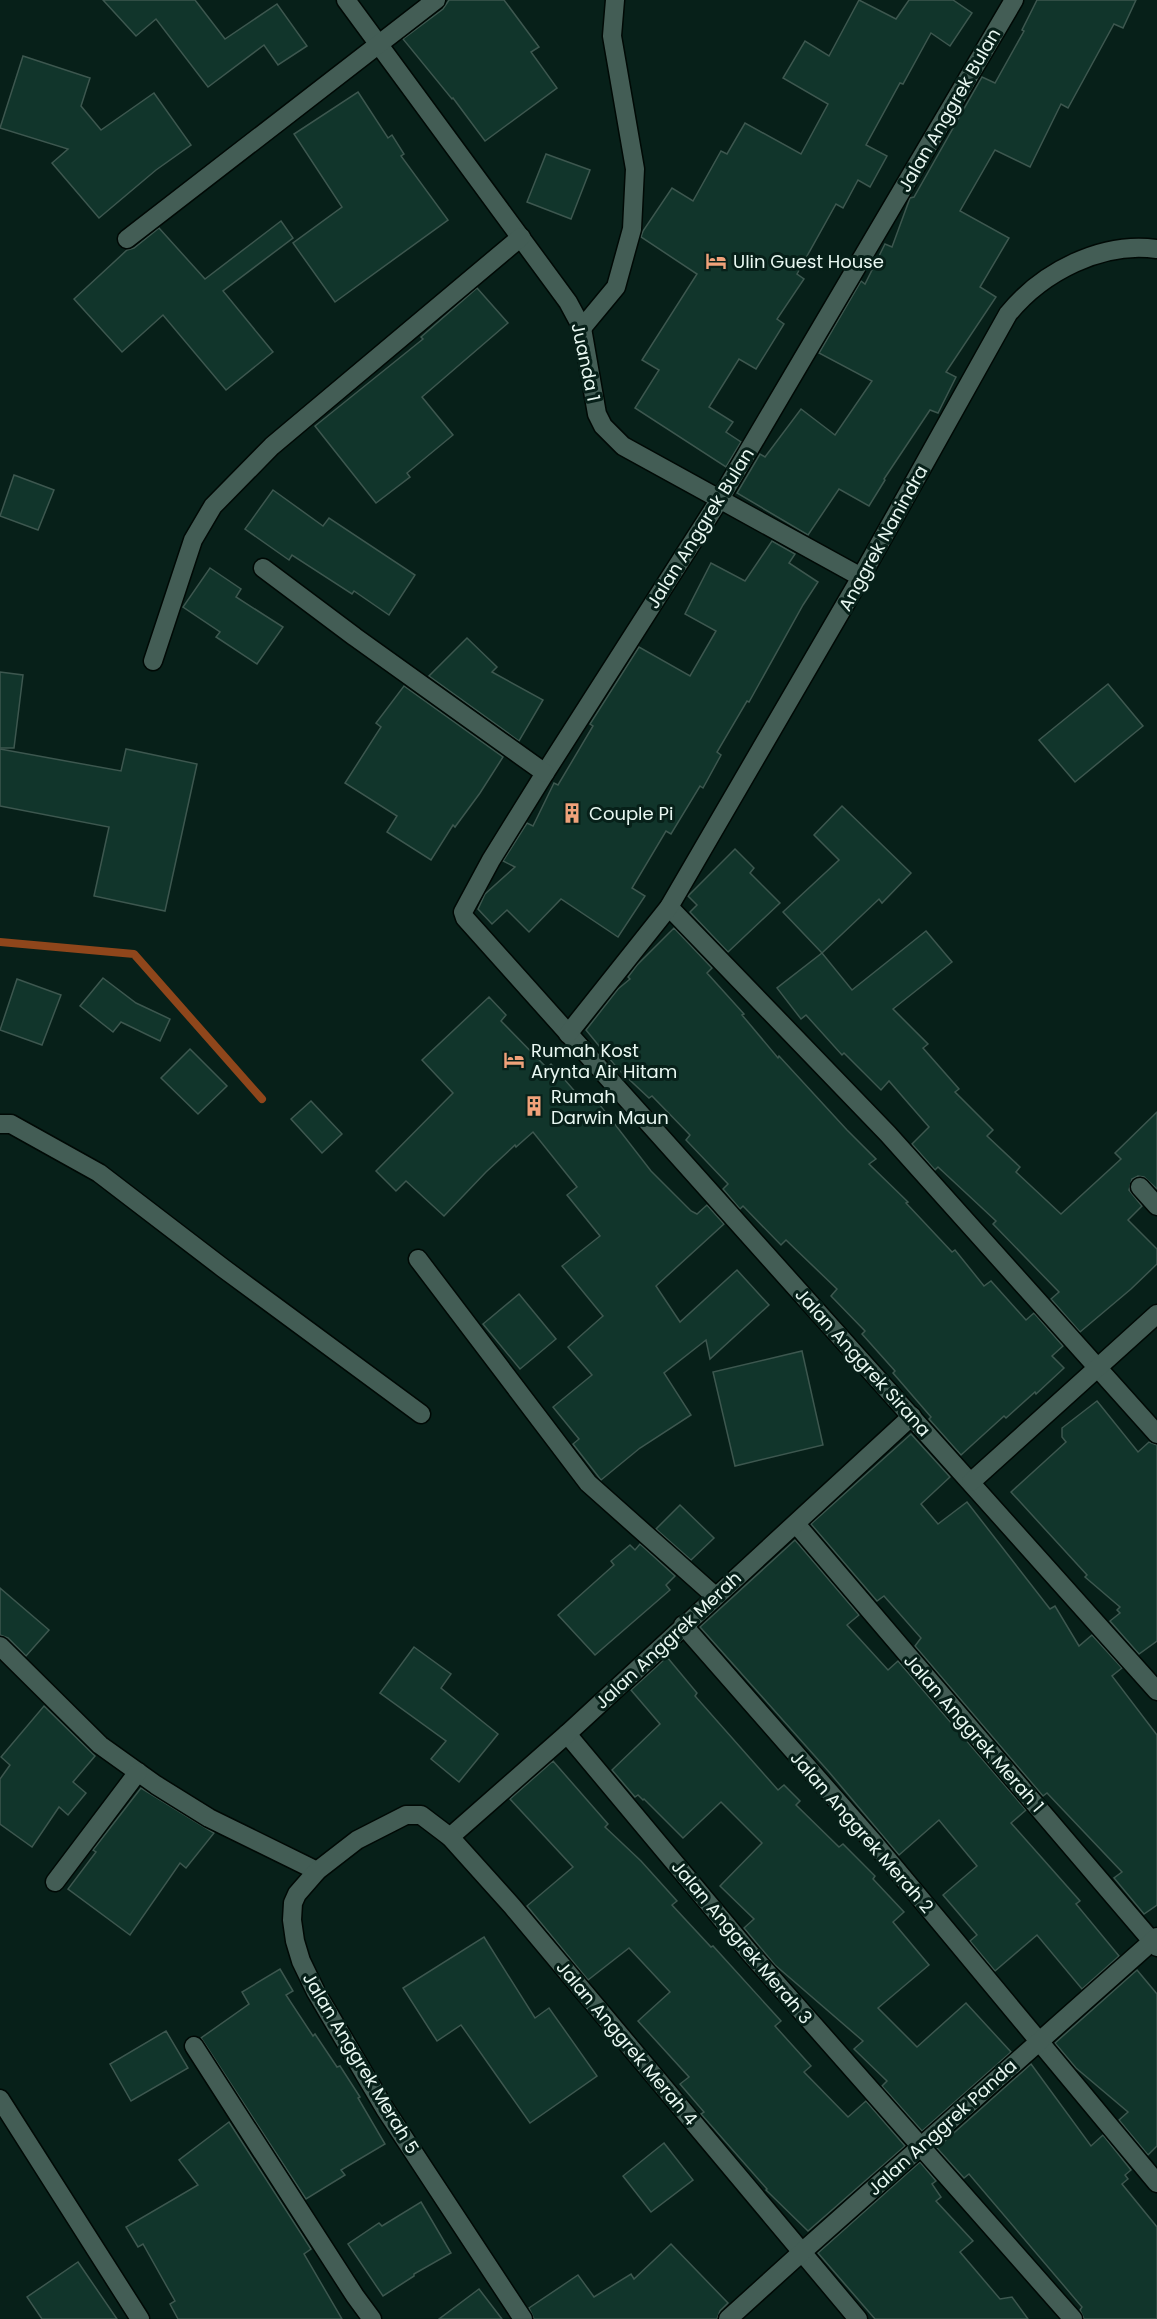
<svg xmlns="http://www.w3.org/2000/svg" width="1157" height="2319" font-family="Poppins,sans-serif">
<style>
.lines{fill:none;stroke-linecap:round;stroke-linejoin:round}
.stream{stroke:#8f461b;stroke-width:8}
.building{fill:#11352b;stroke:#3d574f;stroke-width:1.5}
.minor-casing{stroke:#000905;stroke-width:21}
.minor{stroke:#435d55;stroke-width:18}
.labels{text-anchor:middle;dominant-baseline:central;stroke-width:6;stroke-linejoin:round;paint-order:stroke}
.street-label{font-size:18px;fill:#e9f8f2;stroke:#072019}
.poi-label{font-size:18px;fill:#e9f8f2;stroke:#072019;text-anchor:start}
</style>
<rect width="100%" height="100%" fill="#072019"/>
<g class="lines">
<path class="stream" d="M 0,942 L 134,954 L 262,1099"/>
</g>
<g class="building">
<path d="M 103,0 L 195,0 L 225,39 L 277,4 L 307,46 L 278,65 L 264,45 L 208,87 L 156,19 L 136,36 Z"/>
<path d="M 449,0 L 504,0 L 539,47 L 531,52 L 557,88 L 485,141 L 453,98 L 452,99 L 403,39 L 443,9 Z"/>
<path d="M 859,0 L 896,19 L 909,0 L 953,0 L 972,13 L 950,46 L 931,33 L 903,84 L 900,83 L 866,145 L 887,156 L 870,187 L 858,180 L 843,208 L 836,204 L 797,274 L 804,279 L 777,319 L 784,324 L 756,369 L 739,359 L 709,407 L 733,422 L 726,432 L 741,442 L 726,467 L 635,408 L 659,370 L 642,360 L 697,274 L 641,237 L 643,231 L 672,188 L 693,201 L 721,151 L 727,154 L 745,123 L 801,154 L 828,104 L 783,78 L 805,41 L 829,56 Z"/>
<path d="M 1037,0 L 1136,0 L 1123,28 L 1114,24 L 1068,108 L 1061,104 L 1030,167 L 995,150 L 960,211 L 1009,238 L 980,287 L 996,297 L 946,372 L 956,377 L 938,413 L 930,410 L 884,479 L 885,480 L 869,506 L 839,489 L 808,535 L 737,493 L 760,454 L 765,457 L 801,409 L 835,435 L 872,381 L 819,353 L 861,281 L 865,284 L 885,244 L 892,247 L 910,198 L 914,197 L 982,77 L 995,83 L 1024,31 L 1022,30 Z"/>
<path d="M 23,56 L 90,78 L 81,106 L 101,130 L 154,93 L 191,145 L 156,170 L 99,218 L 52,163 L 68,149 L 0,128 Z"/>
<path d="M 358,92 L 388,138 L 392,135 L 404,154 L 401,156 L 448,220 L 335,302 L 293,243 L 342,207 L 294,134 Z"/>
<path d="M 546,154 L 590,170 L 571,219 L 527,202 Z"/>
<path d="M 281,221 L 293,238 L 223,291 L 273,352 L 226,390 L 163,315 L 122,352 L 74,299 L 127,250 L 134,248 L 159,228 L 205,279 Z"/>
<path d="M 477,288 L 508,323 L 422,397 L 453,435 L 407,473 L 410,477 L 376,503 L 315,426 L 423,339 L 421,337 Z"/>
<path d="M 14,475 L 54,490 L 38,530 L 0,516 Z"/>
<path d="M 273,490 L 323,526 L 329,518 L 415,575 L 389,615 L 354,591 L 352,594 L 292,555 L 289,560 L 245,529 Z"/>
<path d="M 772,541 L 795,554 L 789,563 L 818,582 L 803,605 L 749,702 L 747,701 L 717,752 L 721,755 L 703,788 L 700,786 L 671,834 L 666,831 L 632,888 L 645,896 L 618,937 L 561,899 L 529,932 L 507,910 L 492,924 L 478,909 L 485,894 L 515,867 L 503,861 L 527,823 L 533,826 L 554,783 L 558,785 L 593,726 L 590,724 L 639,647 L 690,676 L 716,631 L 685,614 L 711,563 L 745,581 Z"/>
<path d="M 210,568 L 241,589 L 236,597 L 283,627 L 257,664 L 216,637 L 220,632 L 183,607 Z"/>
<path d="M 467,638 L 497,667 L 492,672 L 543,700 L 519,741 L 429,676 Z"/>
<path d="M 0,672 L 23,675 L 14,748 L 0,748 Z"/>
<path d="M 1108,684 L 1143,726 L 1075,782 L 1039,740 Z"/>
<path d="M 404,686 L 503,757 L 480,793 L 455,827 L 453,825 L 431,860 L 387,832 L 397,816 L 345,783 L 381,727 L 376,723 Z"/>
<path d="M 0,749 L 121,771 L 126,749 L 197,764 L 165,911 L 94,896 L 109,827 L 0,806 Z"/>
<path d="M 842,806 L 911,873 L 882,903 L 879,899 L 822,953 L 783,912 L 839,860 L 814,835 Z"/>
<path d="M 735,849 L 754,868 L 750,873 L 780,903 L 728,952 L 690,912 L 697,905 L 688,896 Z"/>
<path d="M 674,928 L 712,968 L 707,973 L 744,1014 L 742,1015 L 778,1058 L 779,1056 L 847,1130 L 876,1159 L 869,1164 L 908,1202 L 906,1203 L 952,1252 L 955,1250 L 984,1286 L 991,1281 L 1026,1320 L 1034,1313 L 1063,1346 L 1052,1356 L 1064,1368 L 1036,1394 L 1035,1392 L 1006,1418 L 1004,1416 L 961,1455 L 929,1419 L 931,1417 L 893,1373 L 895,1371 L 862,1334 L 865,1331 L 831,1296 L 837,1289 L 786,1240 L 781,1245 L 743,1206 L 740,1209 L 723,1189 L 728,1184 L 686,1140 L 690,1135 L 652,1096 L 649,1098 L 618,1069 L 586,1030 L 618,989 L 630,979 L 628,977 L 637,965 Z"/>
<path d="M 926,931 L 952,962 L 893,1009 L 928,1044 L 923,1048 L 959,1089 L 955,1092 L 993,1130 L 987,1136 L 1020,1167 L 1016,1172 L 1061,1214 L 1121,1159 L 1115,1153 L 1157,1112 L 1157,1189 L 1144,1177 L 1138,1176 L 1132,1179 L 1129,1190 L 1142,1206 L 1128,1220 L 1157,1249 L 1157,1264 L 1131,1289 L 1080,1332 L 1051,1299 L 1059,1292 L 993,1224 L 996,1221 L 938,1167 L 935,1170 L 912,1144 L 929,1127 L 889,1081 L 881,1090 L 844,1053 L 842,1055 L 806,1015 L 801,1019 L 777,988 L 822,953 L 852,990 Z"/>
<path d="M 103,978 L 136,1003 L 170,1019 L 160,1041 L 121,1022 L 113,1032 L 80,1006 Z"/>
<path d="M 17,979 L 61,995 L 42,1045 L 0,1030 Z"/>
<path d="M 489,997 L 506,1015 L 501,1021 L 547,1068 L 551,1064 L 585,1103 L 593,1096 L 651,1171 L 691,1211 L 697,1214 L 707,1205 L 724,1224 L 656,1286 L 680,1322 L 737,1270 L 769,1305 L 710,1359 L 706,1340 L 664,1373 L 691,1415 L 640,1448 L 601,1480 L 573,1444 L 579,1439 L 553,1407 L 592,1375 L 568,1347 L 603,1316 L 562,1266 L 600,1236 L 567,1195 L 577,1187 L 533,1132 L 516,1147 L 515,1145 L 486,1172 L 444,1216 L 406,1181 L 396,1191 L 376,1171 L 453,1093 L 422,1060 Z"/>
<path d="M 190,1049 L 227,1086 L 198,1114 L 161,1078 Z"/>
<path d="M 311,1101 L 342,1134 L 322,1153 L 291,1119 Z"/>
<path d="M 519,1294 L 556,1339 L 520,1369 L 483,1324 Z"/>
<path d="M 802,1351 L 823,1445 L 735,1466 L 713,1372 Z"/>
<path d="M 1097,1401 L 1138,1452 L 1149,1442 L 1157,1445 L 1157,1641 L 1139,1654 L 1110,1621 L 1120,1613 L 1117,1610 L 1120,1607 L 1085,1577 L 1087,1575 L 1011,1492 L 1066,1442 L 1062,1437 L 1062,1428 Z"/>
<path d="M 911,1434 L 950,1477 L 921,1504 L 938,1524 L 967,1502 L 1050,1609 L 1055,1606 L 1079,1646 L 1092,1635 L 1122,1668 L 1112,1676 L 1157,1735 L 1157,1905 L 1144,1914 L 1114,1878 L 1122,1872 L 1047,1793 L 1043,1796 L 915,1646 L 921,1638 L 884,1596 L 877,1601 L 811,1524 Z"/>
<path d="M 680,1505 L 714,1538 L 691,1560 L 656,1529 Z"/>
<path d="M 795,1540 L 859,1615 L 847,1625 L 888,1670 L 898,1661 L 1026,1810 L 1011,1823 L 1080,1901 L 1076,1904 L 1119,1956 L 1082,1989 L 1037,1935 L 995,1971 L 970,1941 L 977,1935 L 943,1895 L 977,1866 L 939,1820 L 899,1855 L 829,1772 L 700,1627 Z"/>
<path d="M 640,1544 L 675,1576 L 666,1585 L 670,1590 L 595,1655 L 558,1615 L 614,1565 L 611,1561 L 630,1545 L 635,1550 Z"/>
<path d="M 0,1588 L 49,1630 L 26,1656 L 8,1638 L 0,1635 Z"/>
<path d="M 414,1647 L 451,1674 L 441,1688 L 498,1734 L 459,1782 L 431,1759 L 446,1741 L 380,1693 Z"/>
<path d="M 667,1657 L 697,1693 L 695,1696 L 778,1790 L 784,1785 L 800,1801 L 796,1805 L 839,1847 L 843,1844 L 875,1876 L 873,1879 L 904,1912 L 893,1922 L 929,1965 L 878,2008 L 917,2047 L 966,2003 L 1011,2052 L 922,2131 L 882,2086 L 887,2081 L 854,2049 L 863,2041 L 775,1965 L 744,1928 L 754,1919 L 720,1886 L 762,1843 L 721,1802 L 683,1838 L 644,1799 L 643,1800 L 638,1795 L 635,1797 L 612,1770 L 660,1724 L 631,1690 Z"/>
<path d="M 44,1706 L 95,1756 L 73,1782 L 86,1793 L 68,1815 L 59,1807 L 32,1847 L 0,1824 L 0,1779 L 10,1765 L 1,1757 Z"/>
<path d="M 553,1761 L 608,1824 L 605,1827 L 641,1861 L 677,1901 L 672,1905 L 711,1947 L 713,1946 L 781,2021 L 775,2026 L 811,2066 L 804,2072 L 848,2117 L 866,2101 L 905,2146 L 808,2231 L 766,2190 L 767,2189 L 701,2114 L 704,2112 L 680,2084 L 689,2077 L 638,2021 L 670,1992 L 629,1948 L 588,1980 L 527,1906 L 573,1867 L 510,1799 Z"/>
<path d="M 141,1788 L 214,1833 L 186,1868 L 180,1863 L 130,1935 L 68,1889 L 96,1852 L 93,1850 Z"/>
<path d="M 484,1937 L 535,2018 L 549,2008 L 597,2076 L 530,2123 L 461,2025 L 437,2041 L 403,1988 Z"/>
<path d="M 280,1969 L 293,1991 L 286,1995 L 313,2036 L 315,2034 L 337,2067 L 340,2066 L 360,2097 L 358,2098 L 385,2144 L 341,2170 L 345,2175 L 306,2199 L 201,2038 L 249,2004 L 242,1992 Z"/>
<path d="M 1137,1970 L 1157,1994 L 1157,2146 L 1148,2155 L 1119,2120 L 1128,2112 L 1076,2068 L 1055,2043 Z"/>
<path d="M 166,2031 L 188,2068 L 131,2101 L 110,2064 Z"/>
<path d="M 1031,2064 L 1091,2146 L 1103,2135 L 1131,2170 L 1125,2175 L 1128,2179 L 1122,2184 L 1157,2227 L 1157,2319 L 1084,2319 L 1080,2310 L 1082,2307 L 969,2174 L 964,2178 L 937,2148 Z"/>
<path d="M 229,2122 L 311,2249 L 304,2254 L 342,2319 L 178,2319 L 170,2304 L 175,2301 L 143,2244 L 138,2247 L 126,2227 L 198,2185 L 179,2160 Z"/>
<path d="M 664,2143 L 693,2180 L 651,2212 L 623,2176 Z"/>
<path d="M 920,2162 L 936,2181 L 932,2184 L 941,2197 L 936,2201 L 973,2241 L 960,2252 L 1000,2299 L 1012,2297 L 1028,2319 L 875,2319 L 818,2253 Z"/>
<path d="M 421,2202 L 451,2253 L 414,2274 L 414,2276 L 383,2296 L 348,2244 L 379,2223 L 382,2226 Z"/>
<path d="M 671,2244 L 728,2303 L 720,2311 L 717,2319 L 534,2319 L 529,2308 L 578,2275 L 594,2297 L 631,2274 L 634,2279 Z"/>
<path d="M 78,2262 L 117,2319 L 42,2319 L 27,2297 Z"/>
<path d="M 479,2289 L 502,2319 L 439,2319 Z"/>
</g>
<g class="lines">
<g class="minor-casing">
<g id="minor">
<path d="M 346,0 L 568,302 L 582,328 L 597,414 L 603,426 L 623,446 L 861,577"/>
<path d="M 1014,0 L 720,499 L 545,773 L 491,860 L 463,912 L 465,918 L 1157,1691"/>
<path d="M 127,239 L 436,0"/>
<path d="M 582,328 L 616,287 L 632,229 L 635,169 L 612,36 L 615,0"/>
<path d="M 263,568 L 355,637 L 545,773"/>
<path d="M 153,661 L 193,540 L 213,506 L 272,446 L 521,237"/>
<path d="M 669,907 L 888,1134 L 1157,1434"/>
<path d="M 568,1034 L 669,907 L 861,577 L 1008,314 C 1042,272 1102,241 1157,249"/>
<path d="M 0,1124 L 11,1124 L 99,1173 L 223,1268 L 421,1414"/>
<path d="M 1140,1187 L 1157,1206"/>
<path d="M 418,1259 L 588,1483 L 715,1596"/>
<path d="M 971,1482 L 1157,1314"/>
<path d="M 796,1524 L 1157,1947"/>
<path d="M 683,1625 L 875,1844 L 1157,2183"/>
<path d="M 0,1646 L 100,1745 L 156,1785 L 209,1818 L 317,1871"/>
<path d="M 567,1734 L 750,1953 L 1073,2319"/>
<path d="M 450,1837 L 567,1734 L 912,1416"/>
<path d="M 55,1882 L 138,1772"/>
<path d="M 194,2046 L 355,2296 L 372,2319"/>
<path d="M 0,2099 L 140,2319"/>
<path d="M 523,2319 L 385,2109 L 316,1992 L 301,1961 L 295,1941 L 292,1920 L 293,1903 L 297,1894 L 317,1871 L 357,1840 L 406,1815 L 421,1815 L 450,1837 L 512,1906 L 858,2319"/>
<path d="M 728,2319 L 802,2252 L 1157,1937"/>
</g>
</g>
<use href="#minor" class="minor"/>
</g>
<defs>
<g id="hotel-bare" transform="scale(1.62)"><path d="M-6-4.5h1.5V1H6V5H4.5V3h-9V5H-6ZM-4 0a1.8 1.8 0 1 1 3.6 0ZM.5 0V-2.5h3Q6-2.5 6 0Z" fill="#f0a27a" stroke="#072019" stroke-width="2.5" paint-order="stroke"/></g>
<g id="building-bare" transform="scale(1.62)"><path d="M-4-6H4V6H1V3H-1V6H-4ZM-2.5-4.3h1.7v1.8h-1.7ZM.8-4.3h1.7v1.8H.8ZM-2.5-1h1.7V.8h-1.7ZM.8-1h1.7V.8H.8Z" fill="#f0a27a" stroke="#072019" stroke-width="2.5" paint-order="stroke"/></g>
</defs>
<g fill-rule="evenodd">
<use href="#hotel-bare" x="716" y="261"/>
<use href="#building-bare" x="572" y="813"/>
<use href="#hotel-bare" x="514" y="1060"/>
<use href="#building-bare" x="534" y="1106"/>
</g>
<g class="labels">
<g class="street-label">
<text transform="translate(949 110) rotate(-60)">Jalan Anggrek Bulan</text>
<text transform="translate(586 362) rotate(78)">Juanda 1</text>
<text transform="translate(700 528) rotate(-58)">Jalan Anggrek Bulan</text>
<text transform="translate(883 538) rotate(-61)">Anggrek Nanindra</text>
<text transform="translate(863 1362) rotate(48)">Jalan Anggrek Sirana</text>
<text transform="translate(668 1640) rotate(-43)">Jalan Anggrek Merah</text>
<text transform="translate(974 1733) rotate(49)">Jalan Anggrek Merah 1</text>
<text transform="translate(862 1832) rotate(49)">Jalan Anggrek Merah 2</text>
<text transform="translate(742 1942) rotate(50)">Jalan Anggrek Merah 3</text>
<text transform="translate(627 2043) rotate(50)">Jalan Anggrek Merah 4</text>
<text transform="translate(361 2063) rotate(59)">Jalan Anggrek Merah 5</text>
<text transform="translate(942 2127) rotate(-42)">Jalan Anggrek Panda</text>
</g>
<g class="poi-label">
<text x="733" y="261">Ulin Guest House</text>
<text x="589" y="813">Couple Pi</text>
<text x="531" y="1050">Rumah Kost<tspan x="531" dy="21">Arynta Air Hitam</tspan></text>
<text x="551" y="1096">Rumah<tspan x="551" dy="21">Darwin Maun</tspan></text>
</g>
</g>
</svg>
